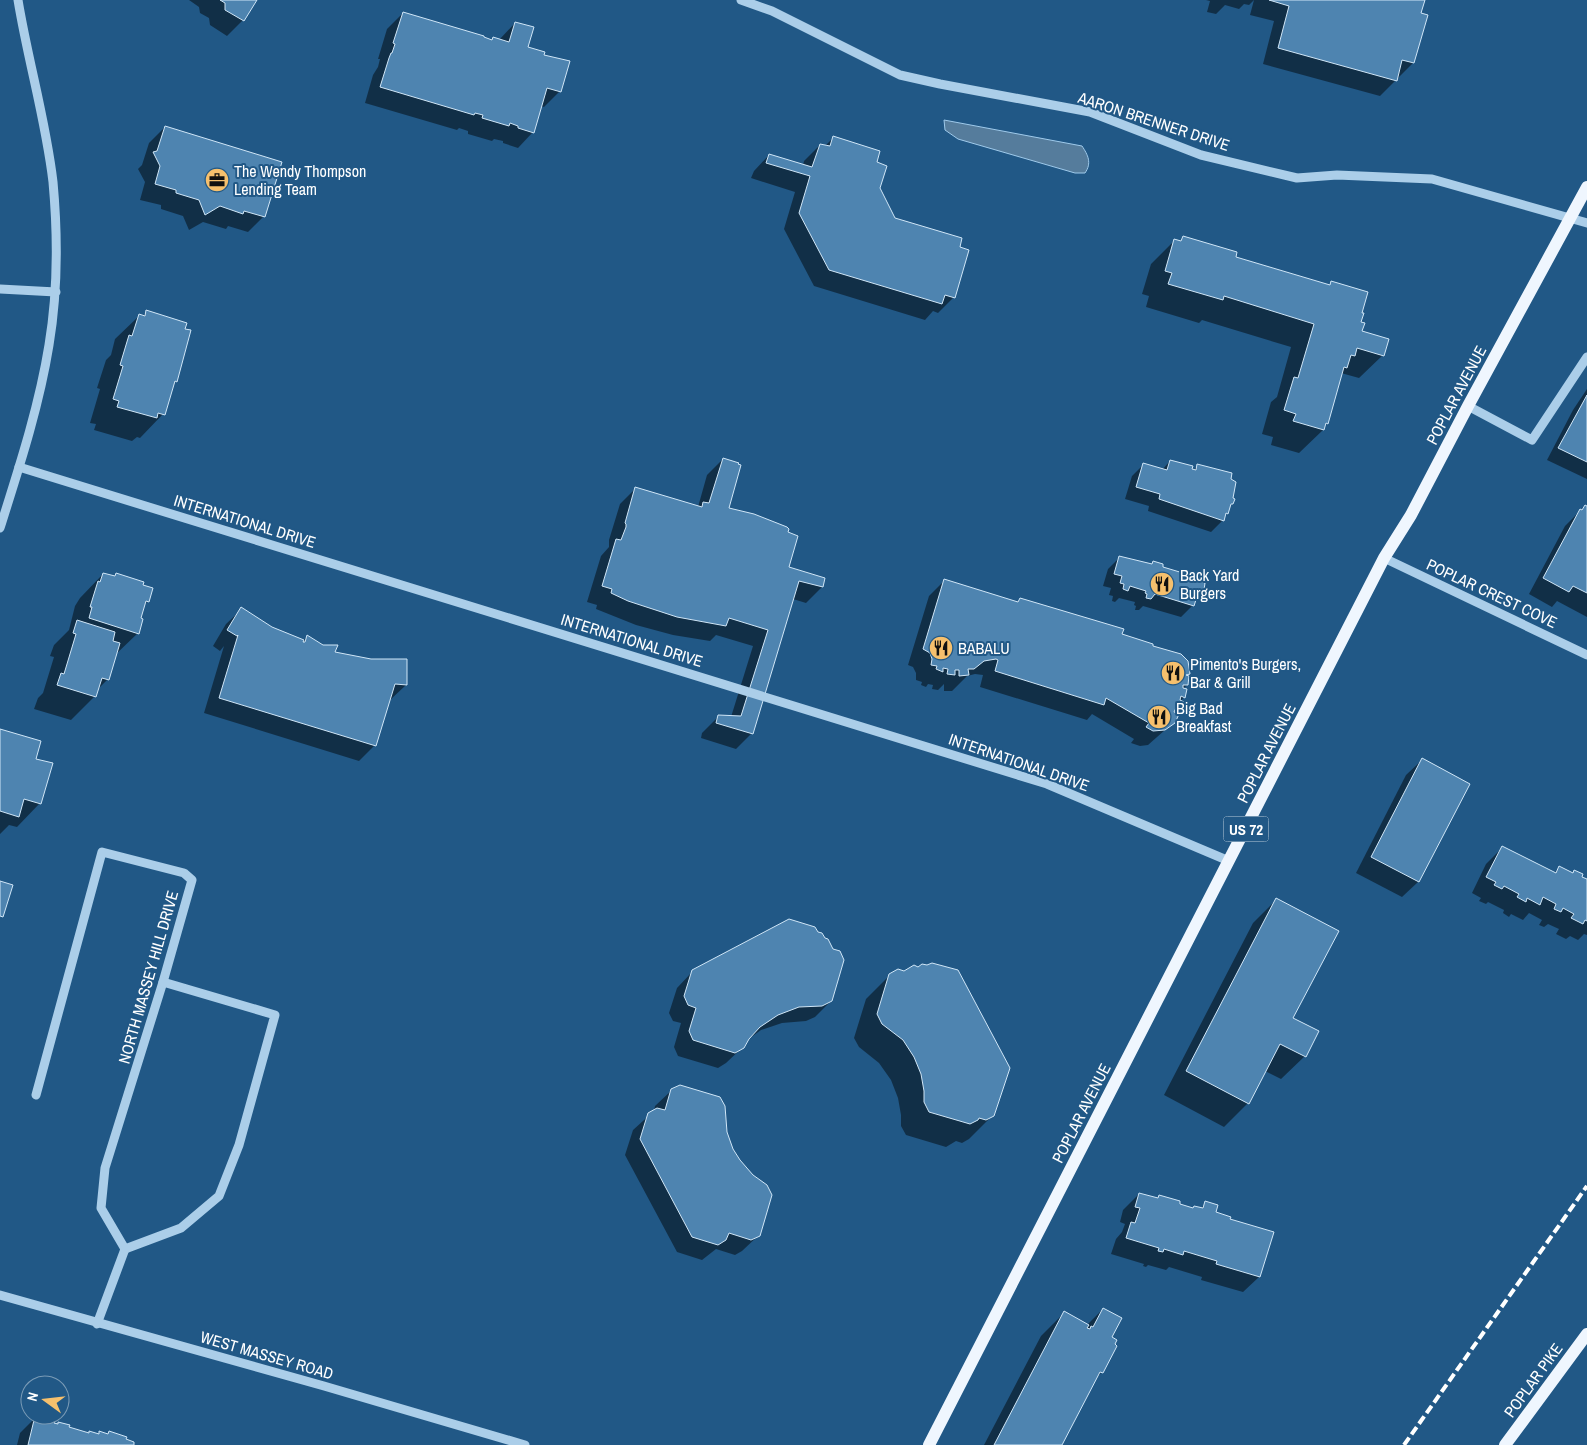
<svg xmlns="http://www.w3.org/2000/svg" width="1587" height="1445" font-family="'Archivo Narrow',sans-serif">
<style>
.water{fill:#557c9c;stroke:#9fcaeb}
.shadow{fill:#0007}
.building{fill:#4e84b0;stroke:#d0e6f7}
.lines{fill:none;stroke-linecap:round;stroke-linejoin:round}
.minor{stroke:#abcee9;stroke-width:9}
.major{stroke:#eff6fe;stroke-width:12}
.rail{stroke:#fff;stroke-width:4;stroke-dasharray:9 4;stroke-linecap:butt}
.labels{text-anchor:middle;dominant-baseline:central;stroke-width:4;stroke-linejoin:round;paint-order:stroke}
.shield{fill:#215886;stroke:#bccddb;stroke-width:1}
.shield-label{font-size:15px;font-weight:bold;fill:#fff}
.street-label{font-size:16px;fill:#fff;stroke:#215886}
.poi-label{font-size:16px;fill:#fff;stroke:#215886;text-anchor:start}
</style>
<rect width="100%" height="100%" fill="#215886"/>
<path class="water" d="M 944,120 L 1082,146 C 1088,155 1092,163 1085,173 L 1075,173 L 958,139 L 945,130 Z"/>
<g class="shadow">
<path d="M 189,0 L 256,0 L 243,20 L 227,36 L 210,25 L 209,18 L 200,13 L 199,7 Z"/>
<path d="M 1206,0 L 1423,0 L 1420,14 L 1426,16 L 1413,63 L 1380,96 L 1263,64 L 1274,21 L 1250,15 L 1254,0 L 1249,5 L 1244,4 L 1239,9 L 1225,5 L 1216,14 L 1207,12 L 1210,1 Z"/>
<path d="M 403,13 L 491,41 L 499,40 L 515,23 L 527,48 L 543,56 L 560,91 L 544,107 L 541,106 L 533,132 L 518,148 L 503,143 L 503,141 L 494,139 L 492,141 L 468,134 L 468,131 L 459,128 L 457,130 L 365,103 L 373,75 L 378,67 L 380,59 L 378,59 L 387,29 Z"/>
<path d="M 165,127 L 263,217 L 248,232 L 228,226 L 226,229 L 203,222 L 189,230 L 183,216 L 161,209 L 161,205 L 140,200 L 145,182 L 138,169 L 142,165 L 149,143 Z"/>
<path d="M 833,138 L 875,163 L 878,188 L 894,219 L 954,297 L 938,313 L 933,311 L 925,320 L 814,286 L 784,229 L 795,192 L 751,178 L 754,171 L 769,155 L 803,166 L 804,161 L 820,145 L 825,146 Z"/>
<path d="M 1183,238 L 1235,257 L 1329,286 L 1332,282 L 1360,323 L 1361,332 L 1383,355 L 1359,378 L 1341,373 L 1327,423 L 1323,430 L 1299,453 L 1271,445 L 1273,437 L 1262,434 L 1271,402 L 1277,397 L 1291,347 L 1202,320 L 1199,323 L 1146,307 L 1149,296 L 1142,294 L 1151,264 L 1174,241 L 1179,242 Z"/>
<path d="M 147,312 L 176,381 L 172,386 L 163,414 L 140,438 L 137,437 L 132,441 L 94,430 L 96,424 L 90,423 L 100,389 L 97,388 L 106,360 L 111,355 L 115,339 L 139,316 L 142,317 Z"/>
<path d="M 1587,389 L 1587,479 L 1547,460 L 1573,410 Z"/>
<path d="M 723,459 L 727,509 L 788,567 L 824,578 L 822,587 L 806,603 L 793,599 L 752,733 L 736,749 L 701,738 L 702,733 L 718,717 L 731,717 L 753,646 L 716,635 L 710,641 L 673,635 L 636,625 L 596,609 L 597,605 L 587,602 L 601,556 L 609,547 L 609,540 L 620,504 L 636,488 L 698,507 L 707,475 Z"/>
<path d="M 1170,461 L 1192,471 L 1198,466 L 1232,504 L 1228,508 L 1223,520 L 1211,532 L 1148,511 L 1149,506 L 1125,499 L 1132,476 L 1144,464 L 1162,470 Z"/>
<path d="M 1585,506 L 1587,507 L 1587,617 L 1557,601 L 1552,607 L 1529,594 L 1565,526 Z"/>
<path d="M 1120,557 L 1151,565 L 1153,563 L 1202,589 L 1196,595 L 1193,605 L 1181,617 L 1143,606 L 1139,610 L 1135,610 L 1136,606 L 1134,605 L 1135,602 L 1119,598 L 1115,602 L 1112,601 L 1113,596 L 1109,595 L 1111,588 L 1103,586 L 1108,569 Z"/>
<path d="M 103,574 L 113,577 L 116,574 L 141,586 L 148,601 L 144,605 L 138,633 L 114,656 L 108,679 L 97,690 L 95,696 L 71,720 L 34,709 L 38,698 L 43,693 L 54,657 L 50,656 L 54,645 L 69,630 L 75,606 L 80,598 Z"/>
<path d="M 945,580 L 1016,603 L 1020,599 L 1151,647 L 1178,653 L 1187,662 L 1188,673 L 1185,676 L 1187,685 L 1183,689 L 1184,697 L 1180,702 L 1180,709 L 1176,714 L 1174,722 L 1148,745 L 1140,746 L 1131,743 L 1134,739 L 1092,714 L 1087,720 L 980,687 L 983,675 L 975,674 L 967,676 L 952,691 L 944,691 L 944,684 L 938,690 L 932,689 L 933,685 L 928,684 L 926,687 L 921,685 L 922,682 L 916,680 L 916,673 L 913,667 L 908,665 L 929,596 Z"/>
<path d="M 242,609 L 271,628 L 303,641 L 307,637 L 334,653 L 406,685 L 389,701 L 375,745 L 359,761 L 204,713 L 224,646 L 220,651 L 213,646 L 226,624 Z"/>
<path d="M 0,731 L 35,759 L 40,803 L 17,827 L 9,825 L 0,834 Z"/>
<path d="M 1422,760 L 1469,784 L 1418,882 L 1402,897 L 1356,873 L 1406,775 Z"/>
<path d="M 1502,848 L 1554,873 L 1560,868 L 1587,881 L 1587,935 L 1584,934 L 1578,940 L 1570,936 L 1566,939 L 1556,934 L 1559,929 L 1548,924 L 1544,927 L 1539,925 L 1542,920 L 1529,913 L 1523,920 L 1511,914 L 1509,917 L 1503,913 L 1504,910 L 1488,902 L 1486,904 L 1479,901 L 1481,898 L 1472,893 L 1486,864 Z"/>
<path d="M 1276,900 L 1292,1019 L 1305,1056 L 1281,1079 L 1265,1071 L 1248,1103 L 1224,1127 L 1164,1095 L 1253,923 Z"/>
<path d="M 693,971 L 831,1001 L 815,1017 L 806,1021 L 782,1023 L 761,1030 L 747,1040 L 743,1047 L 726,1063 L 718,1068 L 678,1056 L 674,1047 L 681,1023 L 673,1021 L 669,1013 L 677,988 Z"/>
<path d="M 890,975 L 993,1115 L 969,1139 L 962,1143 L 956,1141 L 946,1147 L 906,1135 L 901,1126 L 901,1115 L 898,1098 L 891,1080 L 879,1063 L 859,1047 L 854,1038 L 866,999 Z"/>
<path d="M 672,1090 L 726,1132 L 759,1235 L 742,1251 L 735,1255 L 716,1249 L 702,1260 L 677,1252 L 625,1155 L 633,1130 L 654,1111 L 655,1106 Z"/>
<path d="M 1139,1194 L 1156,1199 L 1159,1196 L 1192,1209 L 1200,1209 L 1206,1203 L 1215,1213 L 1228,1220 L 1259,1277 L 1243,1292 L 1201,1280 L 1202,1277 L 1169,1267 L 1166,1270 L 1148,1265 L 1146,1267 L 1143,1266 L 1144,1264 L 1111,1254 L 1116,1239 L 1122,1232 L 1125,1224 L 1120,1222 L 1123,1210 Z"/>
<path d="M 1103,1309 L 1110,1337 L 1102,1372 L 1096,1378 L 1061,1445 L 984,1445 L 1041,1336 L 1064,1313 L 1087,1325 Z"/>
<path d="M 36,1417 L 67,1428 L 97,1435 L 100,1433 L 107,1435 L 109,1433 L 132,1445 L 17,1445 L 20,1433 Z"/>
</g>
<g class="building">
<path d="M 220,0 L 257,0 L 244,21 L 225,10 L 225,3 Z"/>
<path d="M 1269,0 L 1425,0 L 1421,13 L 1428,15 L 1414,63 L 1402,60 L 1397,81 L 1278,48 L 1289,6 Z"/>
<path d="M 403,12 L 484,36 L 484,37 L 492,40 L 493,37 L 509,42 L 515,22 L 534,27 L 528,47 L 545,52 L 544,55 L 570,61 L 561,92 L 547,88 L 534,133 L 518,128 L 518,126 L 510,123 L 509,126 L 482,118 L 483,115 L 475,113 L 474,115 L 380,87 L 389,58 L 391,53 L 392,53 L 395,44 L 393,43 Z"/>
<path d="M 165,126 L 282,162 L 265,217 L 244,211 L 243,214 L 220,206 L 205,215 L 199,200 L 176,193 L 176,190 L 155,184 L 160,166 L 153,152 L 157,151 Z"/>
<path d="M 833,136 L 880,151 L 877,162 L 887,166 L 880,188 L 895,218 L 962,238 L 960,247 L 969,250 L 955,298 L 945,295 L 942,304 L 829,270 L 799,213 L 810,176 L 766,163 L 769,154 L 812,167 L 820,144 L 830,146 Z"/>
<path d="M 1183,236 L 1237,252 L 1236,257 L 1330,285 L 1331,281 L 1368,292 L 1362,313 L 1364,313 L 1361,322 L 1365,323 L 1362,331 L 1389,339 L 1384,356 L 1357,348 L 1355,356 L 1351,355 L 1347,368 L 1344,367 L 1328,424 L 1326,423 L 1324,430 L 1293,421 L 1296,414 L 1284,410 L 1294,377 L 1298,378 L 1314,324 L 1224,296 L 1223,300 L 1168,284 L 1172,273 L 1165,271 L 1174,239 L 1181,241 Z"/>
<path d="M 146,310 L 187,323 L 185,329 L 191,330 L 177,382 L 175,381 L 165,415 L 158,413 L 157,418 L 117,407 L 119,401 L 113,399 L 123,366 L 120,365 L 129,335 L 132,336 L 139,314 L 145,316 Z"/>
<path d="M 1587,395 L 1587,462 L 1558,448 Z"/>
<path d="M 723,458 L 739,463 L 738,464 L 741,465 L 729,508 L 754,514 L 787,527 L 789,529 L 788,532 L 798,536 L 789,567 L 825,578 L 823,587 L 799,581 L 753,734 L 716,723 L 718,715 L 741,716 L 768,630 L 729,618 L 726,626 L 677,617 L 628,601 L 611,593 L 612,589 L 602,586 L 616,539 L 621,540 L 626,527 L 626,524 L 625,523 L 635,487 L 702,507 L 703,502 L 709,503 Z"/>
<path d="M 1170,460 L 1193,466 L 1192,469 L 1196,470 L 1197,464 L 1232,473 L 1231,479 L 1236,482 L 1233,498 L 1235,499 L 1233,504 L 1231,504 L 1228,514 L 1226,513 L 1224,521 L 1159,499 L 1160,494 L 1136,487 L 1143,463 L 1167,470 Z"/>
<path d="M 1585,505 L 1587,506 L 1587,593 L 1573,586 L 1569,592 L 1543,578 L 1580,509 L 1582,510 Z"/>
<path d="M 1119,556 L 1152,564 L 1153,561 L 1163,564 L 1163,567 L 1203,579 L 1202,582 L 1205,583 L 1204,590 L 1199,590 L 1194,606 L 1155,594 L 1151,599 L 1146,598 L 1147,594 L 1145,593 L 1146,591 L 1130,586 L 1128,591 L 1123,589 L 1124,584 L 1120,583 L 1122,576 L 1114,574 Z"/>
<path d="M 103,573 L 115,576 L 116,573 L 144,582 L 143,585 L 153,588 L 149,602 L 146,601 L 141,618 L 143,619 L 139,634 L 89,618 L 92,607 L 90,607 L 98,581 L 100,582 Z"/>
<path d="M 944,579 L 1018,602 L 1020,598 L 1124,629 L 1122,634 L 1153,644 L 1153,646 L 1181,654 L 1188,661 L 1190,674 L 1186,675 L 1189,676 L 1188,685 L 1183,685 L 1183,688 L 1187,689 L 1185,698 L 1181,696 L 1180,700 L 1184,702 L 1181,710 L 1176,708 L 1174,712 L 1179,714 L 1175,723 L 1165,730 L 1153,731 L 1146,727 L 1149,723 L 1106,698 L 1104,705 L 995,671 L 998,660 L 996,659 L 984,661 L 974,669 L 968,669 L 969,675 L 959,676 L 959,670 L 955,670 L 955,675 L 947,674 L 948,669 L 943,668 L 943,672 L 936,669 L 937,666 L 931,665 L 932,659 L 930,653 L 923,649 Z"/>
<path d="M 241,607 L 272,627 L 304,640 L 303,642 L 305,642 L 307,635 L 323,645 L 338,645 L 335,652 L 371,659 L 407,659 L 407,685 L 395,684 L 376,746 L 219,698 L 238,635 L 237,636 L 227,630 Z"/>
<path d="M 77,620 L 115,632 L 113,641 L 120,643 L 109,680 L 102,678 L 96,697 L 57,685 L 61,673 L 64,674 L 76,634 L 73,633 Z"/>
<path d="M 0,729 L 41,741 L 36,759 L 53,763 L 41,804 L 24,799 L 19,817 L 0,811 Z"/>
<path d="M 1422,758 L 1470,784 L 1419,882 L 1371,857 Z"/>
<path d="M 1502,846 L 1556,873 L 1559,866 L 1573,873 L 1574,870 L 1583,874 L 1582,877 L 1587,879 L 1587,921 L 1585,920 L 1583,924 L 1571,918 L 1574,914 L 1563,908 L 1561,912 L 1554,909 L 1556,904 L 1543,897 L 1540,905 L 1527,898 L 1526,902 L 1517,897 L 1519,894 L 1504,886 L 1502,889 L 1494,885 L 1496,882 L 1486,877 Z"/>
<path d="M 0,881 L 13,885 L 3,917 L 0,916 Z"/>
<path d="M 1276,898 L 1339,931 L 1293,1018 L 1319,1031 L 1306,1057 L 1280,1044 L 1249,1104 L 1186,1071 Z"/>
<path d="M 789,919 L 815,927 L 818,932 L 822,933 L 825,938 L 828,939 L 833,949 L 840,951 L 844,960 L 832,1001 L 822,1006 L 799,1007 L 778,1015 L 760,1027 L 749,1039 L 744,1048 L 735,1053 L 693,1040 L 689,1031 L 696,1008 L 688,1005 L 684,996 L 692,970 Z"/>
<path d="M 932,963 L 958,970 L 1010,1068 L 994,1116 L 986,1120 L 979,1118 L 978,1120 L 970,1124 L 929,1112 L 924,1102 L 924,1091 L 921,1074 L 914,1057 L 903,1040 L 882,1024 L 877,1014 L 889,974 L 898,969 L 904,971 L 914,965 L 918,967 L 922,964 L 927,965 Z"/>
<path d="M 680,1085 L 720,1097 L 725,1106 L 727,1132 L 733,1149 L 740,1160 L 753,1175 L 767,1185 L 772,1195 L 760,1236 L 751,1240 L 729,1233 L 726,1240 L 718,1245 L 692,1237 L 640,1139 L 648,1113 L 657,1108 L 665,1110 L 671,1089 Z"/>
<path d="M 1139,1193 L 1158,1198 L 1159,1195 L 1180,1201 L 1180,1204 L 1193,1208 L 1194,1206 L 1203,1208 L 1205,1201 L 1218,1205 L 1216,1212 L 1231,1217 L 1230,1219 L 1274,1232 L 1260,1277 L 1216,1264 L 1217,1261 L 1184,1251 L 1183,1255 L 1164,1249 L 1163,1252 L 1158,1251 L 1159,1248 L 1126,1238 L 1131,1222 L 1135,1223 L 1140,1208 L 1135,1207 Z"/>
<path d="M 1103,1308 L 1122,1318 L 1112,1337 L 1117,1340 L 1115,1344 L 1117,1346 L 1103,1373 L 1100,1372 L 1062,1445 L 994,1445 L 1064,1311 L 1089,1325 L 1087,1328 L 1090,1329 L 1091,1326 L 1093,1327 Z"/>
<path d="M 35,1416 L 55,1421 L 54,1423 L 58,1424 L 58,1422 L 70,1425 L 69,1427 L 89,1433 L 89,1431 L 99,1434 L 99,1431 L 108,1434 L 109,1431 L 127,1437 L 126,1439 L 134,1442 L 134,1445 L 28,1445 Z"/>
</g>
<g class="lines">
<g class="minor">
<path d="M 741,0 L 772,11 L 900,75 L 940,84 L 1090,112 L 1201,155 L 1297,178 L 1337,175 L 1432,179 L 1587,223"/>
<path d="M 0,289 L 56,292"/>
<path d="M 1468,406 L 1532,440 L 1587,357"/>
<path d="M 19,467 L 1047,784 L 1229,861"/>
<path d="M 0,528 C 19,468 39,407 49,345 C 58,291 58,237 53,182 C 46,121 28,61 18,0"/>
<path d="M 1384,558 L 1587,655"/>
<path d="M 36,1095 L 102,852 L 184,873 L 192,880 L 163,982 L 105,1168 L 101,1208 L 125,1249 L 97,1324"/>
<path d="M 125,1249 L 181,1228 L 219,1196 L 239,1145 L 275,1015 L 163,982"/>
<path d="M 0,1295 L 324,1386 L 525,1445"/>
</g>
<g class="major">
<path d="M 929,1445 L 1384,558 L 1411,515 L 1468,406 L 1587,187"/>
<path d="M 1505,1445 L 1587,1334"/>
</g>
<path class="rail" d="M 1404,1445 L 1587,1186"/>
</g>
<defs>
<g id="office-disc" transform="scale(1.25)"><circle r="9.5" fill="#f6c06d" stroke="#215886"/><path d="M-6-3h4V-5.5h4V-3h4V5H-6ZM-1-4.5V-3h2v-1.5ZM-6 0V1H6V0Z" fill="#111"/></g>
<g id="restaurant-disc" transform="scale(1.25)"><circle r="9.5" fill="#f6c06d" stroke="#215886"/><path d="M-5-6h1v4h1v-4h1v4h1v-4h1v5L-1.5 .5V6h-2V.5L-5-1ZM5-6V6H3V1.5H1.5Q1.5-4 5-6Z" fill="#111"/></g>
</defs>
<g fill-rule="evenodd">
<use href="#office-disc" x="217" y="180"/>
<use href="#restaurant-disc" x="1162" y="584"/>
<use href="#restaurant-disc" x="941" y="648"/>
<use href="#restaurant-disc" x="1173" y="673"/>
<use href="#restaurant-disc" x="1159" y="717"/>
</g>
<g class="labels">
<rect class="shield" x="1223.5" y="816.5" width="45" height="25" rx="4"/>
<g class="shield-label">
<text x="1246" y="829">US 72</text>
</g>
<g class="street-label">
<text transform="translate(1154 121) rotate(18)">AARON BRENNER DRIVE</text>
<text transform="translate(1456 395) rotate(-62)">POPLAR AVENUE</text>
<text transform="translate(245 521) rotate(17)">INTERNATIONAL DRIVE</text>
<text transform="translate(1492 593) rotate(25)">POPLAR CREST COVE</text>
<text transform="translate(632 640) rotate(17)">INTERNATIONAL DRIVE</text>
<text transform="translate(1266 753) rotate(-63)">POPLAR AVENUE</text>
<text transform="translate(1019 762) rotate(19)">INTERNATIONAL DRIVE</text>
<text transform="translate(148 977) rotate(-74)">NORTH MASSEY HILL DRIVE</text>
<text transform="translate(1081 1113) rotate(-63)">POPLAR AVENUE</text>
<text transform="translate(267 1355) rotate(16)">WEST MASSEY ROAD</text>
<text transform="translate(1533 1380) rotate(-54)">POPLAR PIKE</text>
</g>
<g class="poi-label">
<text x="234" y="171">The Wendy Thompson<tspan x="234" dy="18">Lending Team</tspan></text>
<text x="1180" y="575">Back Yard<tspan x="1180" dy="18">Burgers</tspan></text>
<text x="958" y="648">BABALU</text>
<text x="1190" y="664">Pimento's Burgers,<tspan x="1190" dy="18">Bar &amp; Grill</tspan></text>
<text x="1176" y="708">Big Bad<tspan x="1176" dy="18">Breakfast</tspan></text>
</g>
</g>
<g transform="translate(45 1400) rotate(285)"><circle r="24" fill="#215886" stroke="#7a9bb6"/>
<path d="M0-4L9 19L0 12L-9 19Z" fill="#f6c06d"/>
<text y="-8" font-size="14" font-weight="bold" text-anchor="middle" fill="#ffffff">N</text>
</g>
</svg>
